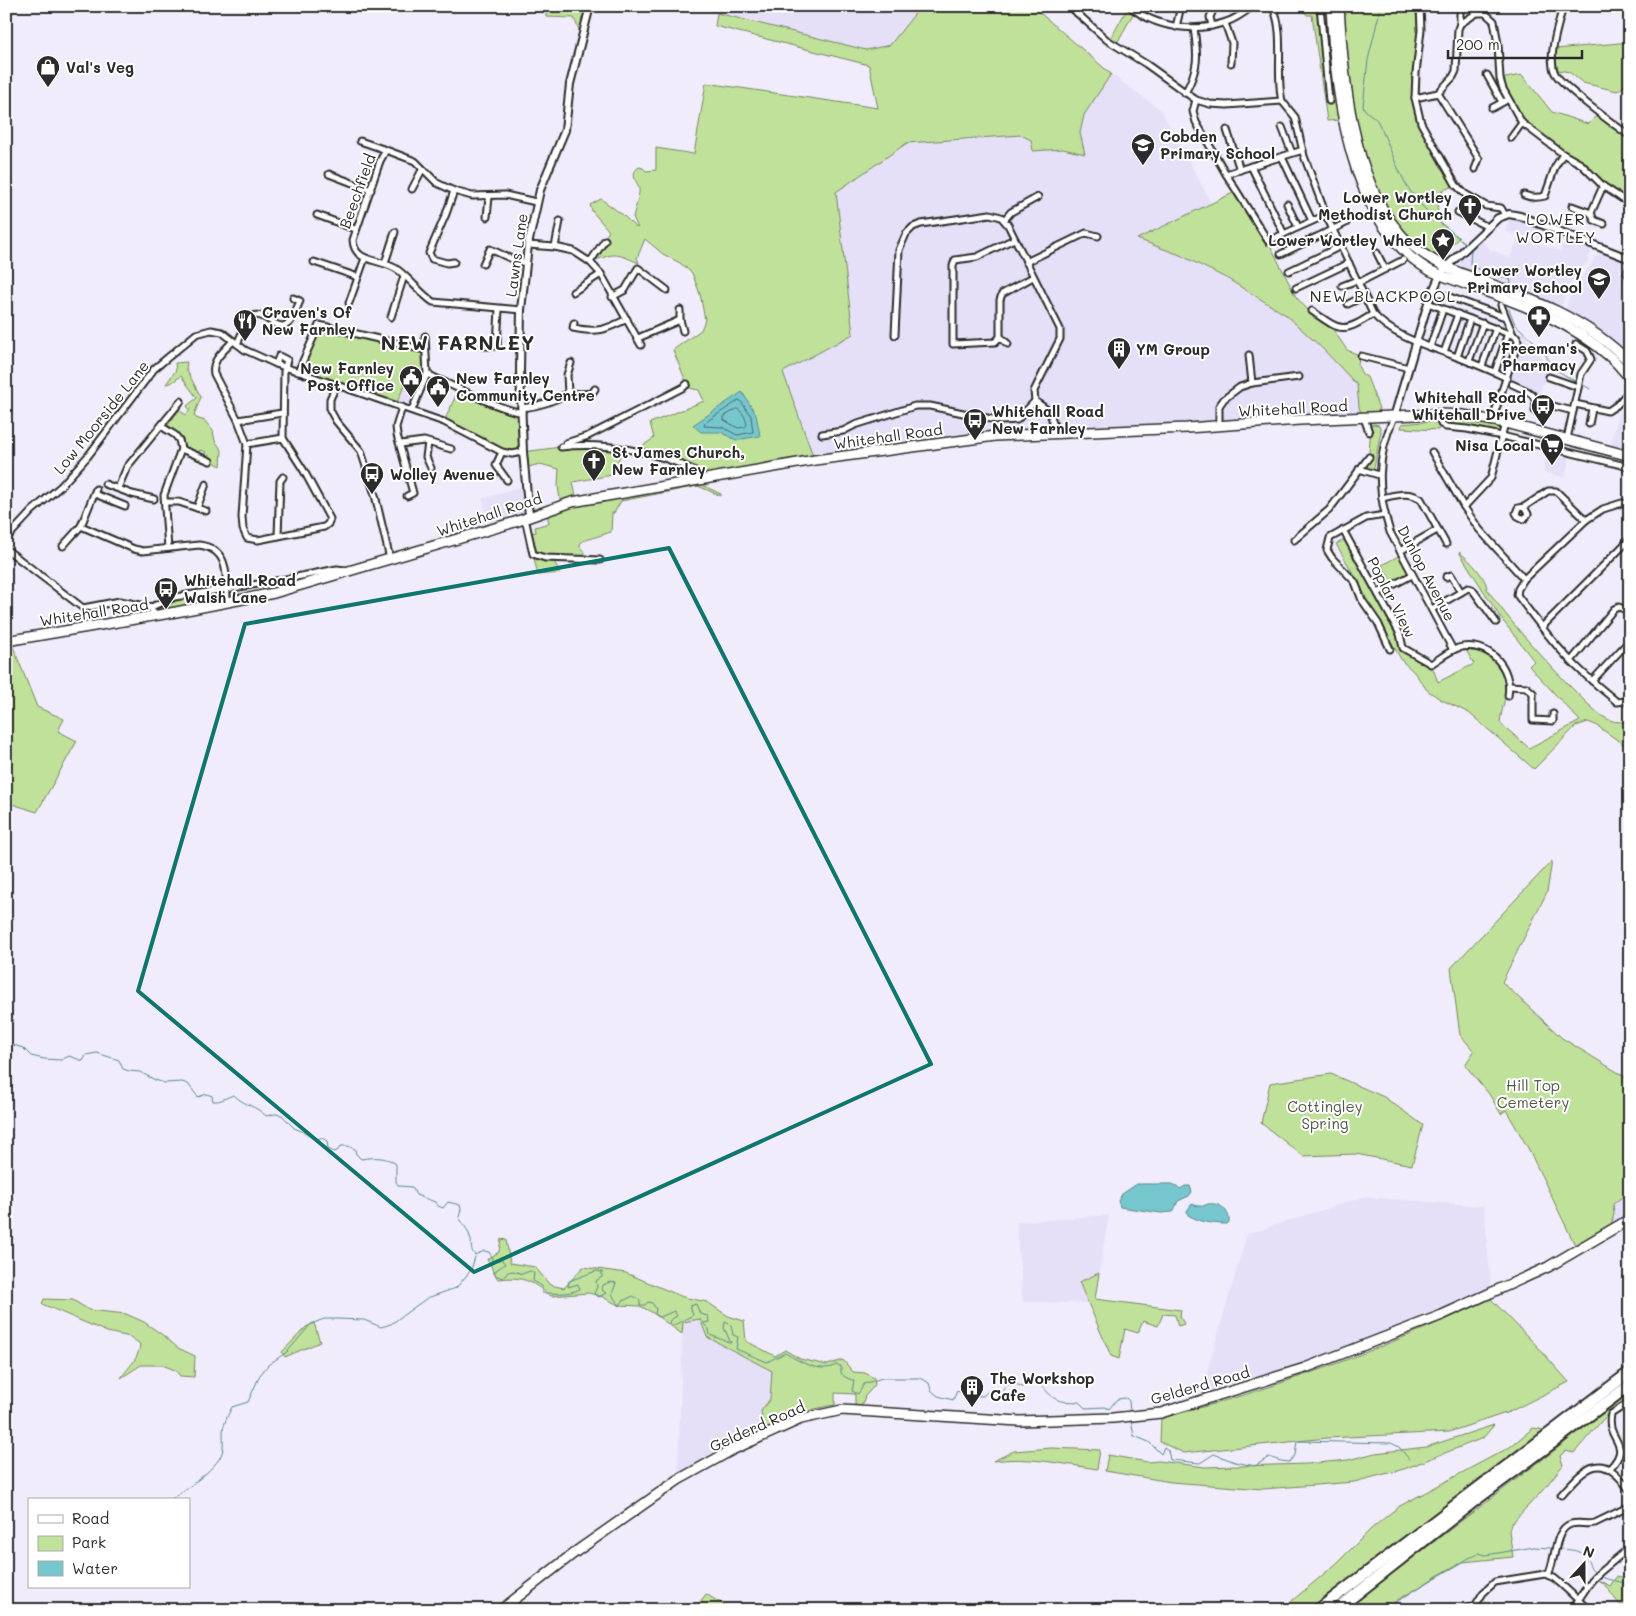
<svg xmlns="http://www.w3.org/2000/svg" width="1636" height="1616" font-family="Mali,sans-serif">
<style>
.built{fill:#e5dff8}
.green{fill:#c0e19a;stroke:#768662}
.water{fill:#76c7cd;stroke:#58898c}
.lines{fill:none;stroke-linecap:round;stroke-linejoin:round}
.shore{stroke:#49696c;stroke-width:1}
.stream{stroke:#58898c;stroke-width:1}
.minor-casing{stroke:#2b2b2b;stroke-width:9}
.tertiary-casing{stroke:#2b2b2b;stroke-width:10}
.primary-casing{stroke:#2b2b2b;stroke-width:12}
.trunk-casing{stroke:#2b2b2b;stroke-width:12}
.motorway-casing{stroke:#2b2b2b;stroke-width:14}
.minor{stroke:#fff;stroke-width:5}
.tertiary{stroke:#fff;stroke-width:6}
.primary{stroke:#fff;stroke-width:9}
.trunk{stroke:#fff;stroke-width:9}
.motorway{stroke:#fff;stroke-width:10}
.marked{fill:none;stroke:#0f766e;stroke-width:4;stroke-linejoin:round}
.labels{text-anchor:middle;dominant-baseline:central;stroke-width:4;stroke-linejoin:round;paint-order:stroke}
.poi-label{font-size:15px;font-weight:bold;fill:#2b2b2b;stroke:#fff;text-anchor:start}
.street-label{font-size:15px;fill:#2b2b2b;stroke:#fff}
.park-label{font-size:15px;fill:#505847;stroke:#fff}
.neighbourhood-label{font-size:16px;letter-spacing:1px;fill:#2b2b2b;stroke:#fff}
.district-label{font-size:20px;font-weight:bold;letter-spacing:1px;fill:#2b2b2b;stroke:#fff}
</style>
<rect width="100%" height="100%" fill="#f0ecfb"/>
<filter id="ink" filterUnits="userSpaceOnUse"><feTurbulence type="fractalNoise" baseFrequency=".02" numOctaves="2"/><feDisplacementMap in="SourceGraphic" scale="10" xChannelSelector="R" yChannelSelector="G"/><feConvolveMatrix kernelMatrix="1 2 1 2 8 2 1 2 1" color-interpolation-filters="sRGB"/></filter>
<g filter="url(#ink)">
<g class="built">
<path d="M 707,6 L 921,6 L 890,45 L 866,50 L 706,10 Z"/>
<path d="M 1111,74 L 1161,110 L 1212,204 L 1138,239 L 1180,255 L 1228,279 L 1286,315 L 1324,350 L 1357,385 L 1359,407 L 1361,413 L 1055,429 L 933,439 L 813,456 L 783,372 L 853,334 L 836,192 L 907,143 L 1021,135 L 1032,140 L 1034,151 L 1063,149 L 1085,154 L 1080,133 L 1084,115 Z"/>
<path d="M 1511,217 L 1542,229 L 1537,243 L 1560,251 L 1566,238 L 1589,247 L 1591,251 L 1588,261 L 1568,286 L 1561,308 L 1463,271 L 1460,265 L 1459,257 L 1479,239 L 1491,250 L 1510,258 L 1519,236 L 1505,231 Z"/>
<path d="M 1600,253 L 1625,260 L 1628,263 L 1626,267 L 1621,267 L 1619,272 L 1624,274 L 1626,280 L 1630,283 L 1630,358 L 1597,329 L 1565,311 L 1572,290 L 1590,266 L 1595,257 Z"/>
<path d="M 1521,334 L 1526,334 L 1529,345 L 1537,351 L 1550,369 L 1537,396 L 1509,380 L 1521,348 Z"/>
<path d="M 404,386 L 420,392 L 412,410 L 396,405 Z"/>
<path d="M 1630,405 L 1630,452 L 1611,446 L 1618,415 Z"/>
<path d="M 1549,447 L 1571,453 L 1565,478 L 1543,472 Z"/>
<path d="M 526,485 L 529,516 L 491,528 L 482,499 Z"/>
<path d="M 1630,1175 L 1630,1214 L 1611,1226 L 1614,1214 L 1613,1204 L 1626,1194 Z"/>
<path d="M 1364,1197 L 1484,1206 L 1491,1288 L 1364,1341 L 1268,1375 L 1212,1393 L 1209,1392 L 1205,1388 L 1205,1379 L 1247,1234 Z"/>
<path d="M 1109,1215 L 1099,1273 L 1079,1282 L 1088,1303 L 1023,1302 L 1016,1222 Z"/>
<path d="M 700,1319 L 707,1337 L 772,1371 L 770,1399 L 761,1411 L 764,1431 L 705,1459 L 678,1475 L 683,1322 Z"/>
</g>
<g class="green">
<path d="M 546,6 L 590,6 L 582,37 L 574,18 L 546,17 Z"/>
<path d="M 921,6 L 1032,6 L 1111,74 L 1084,115 L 1080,133 L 1085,154 L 1063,149 L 1033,151 L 1031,140 L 1021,135 L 907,143 L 836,192 L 853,334 L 783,372 L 813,456 L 697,476 C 690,460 651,455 634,452 L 654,438 L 650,423 L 704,401 L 699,390 L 684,387 L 687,384 L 673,350 L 701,330 L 705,320 L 700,294 L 692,273 L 680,263 L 663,254 L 645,239 L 637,258 L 639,263 C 613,252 616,253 590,262 L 609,231 L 592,211 L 590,205 L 601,199 L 623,215 L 634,226 L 638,228 L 633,217 C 635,209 638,201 639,193 C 641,183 627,176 639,167 L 643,168 L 646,171 L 656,170 L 656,148 L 694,154 L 706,83 L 878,108 L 869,65 L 715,26 L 717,13 L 866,50 L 890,45 Z"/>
<path d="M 1298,6 L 1319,6 L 1328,105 L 1332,105 L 1322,6 L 1328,6 L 1341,120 L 1327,121 L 1312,15 L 1307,15 Z"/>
<path d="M 1340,6 L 1420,6 L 1421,30 L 1415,98 L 1421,123 L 1456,185 L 1441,191 L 1445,195 L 1437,206 L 1438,213 L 1434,218 L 1459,238 L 1442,253 L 1451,263 L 1447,266 L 1426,255 L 1388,218 L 1378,203 L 1353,122 Z"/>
<path d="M 1127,9 L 1133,14 L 1117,43 L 1111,38 Z"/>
<path d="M 1630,42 L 1630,82 L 1617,91 L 1583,83 L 1569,72 L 1558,70 L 1556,65 L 1556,49 Z"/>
<path d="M 1522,75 L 1552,112 L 1588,124 L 1597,115 L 1630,138 L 1630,204 L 1603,186 L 1581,164 L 1522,123 L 1500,79 Z"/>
<path d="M 1237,191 L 1268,241 L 1296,297 L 1307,309 L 1332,328 L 1347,350 L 1359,355 L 1358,366 L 1362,374 L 1367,377 L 1380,411 L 1361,413 L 1359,407 L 1357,385 L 1324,350 L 1286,315 L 1228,279 L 1180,255 L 1137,239 Z"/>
<path d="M 319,325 L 425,350 L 427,374 L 418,372 L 414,382 L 422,385 L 420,392 L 404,386 L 396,405 L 298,372 Z"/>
<path d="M 187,362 L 186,369 L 201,397 L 194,415 L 196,418 L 205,421 L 213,431 L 215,441 L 222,450 L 221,466 L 204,457 L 206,452 L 200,450 L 198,454 L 184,447 L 183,438 L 168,425 L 179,410 L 186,415 L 190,410 L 187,406 L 197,398 L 181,376 L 171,383 L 166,384 L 176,370 L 175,363 Z"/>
<path d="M 459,388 L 501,407 L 522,412 L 523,452 L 561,447 L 623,449 L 612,475 L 573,482 L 577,501 L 561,506 L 558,486 L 559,469 L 540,464 L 524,468 L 523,452 L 512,454 L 444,422 Z"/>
<path d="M 1446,418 L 1471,421 L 1500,427 L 1501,430 L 1500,433 L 1446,425 L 1443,422 Z"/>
<path d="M 1433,421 L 1440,427 L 1438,430 L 1401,428 L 1402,424 Z"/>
<path d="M 1373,424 L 1379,425 L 1381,431 L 1374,468 L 1372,470 L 1368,469 L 1366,465 L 1372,456 L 1369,454 L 1371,425 Z"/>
<path d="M 698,483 L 721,494 L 721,496 L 698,486 L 621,501 L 614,513 L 612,513 L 611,532 L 583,541 L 580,544 L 580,547 L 590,559 L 554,561 L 560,573 L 538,575 L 528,534 L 536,532 L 535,527 L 549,523 L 547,514 L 575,505 Z"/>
<path d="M 1344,540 L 1403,648 L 1431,664 L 1438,682 L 1474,664 L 1466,650 C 1488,652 1507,663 1506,688 C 1506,699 1501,711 1500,723 L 1529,748 L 1580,721 L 1529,666 L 1534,661 L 1500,617 L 1459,552 C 1468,558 1487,578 1487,589 C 1511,623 1538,653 1567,683 C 1578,694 1593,711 1607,719 C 1613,722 1624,723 1630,721 L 1630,730 L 1627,733 L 1630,735 L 1630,749 L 1596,725 L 1588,722 L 1576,726 L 1534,769 L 1469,713 L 1440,699 L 1427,690 L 1414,672 L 1402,661 L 1375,613 L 1366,604 L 1358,588 L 1354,575 L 1336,544 Z"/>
<path d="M 1402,554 L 1412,575 L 1393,585 L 1382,565 Z"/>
<path d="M 221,591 L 225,594 L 226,599 L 155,610 L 155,608 L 175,599 L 189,597 L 190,599 L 210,597 L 210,593 Z"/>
<path d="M 12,644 L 37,707 L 64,719 L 58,731 L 77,741 L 37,812 L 6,802 L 6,645 Z"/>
<path d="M 1552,861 L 1547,892 L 1502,982 L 1562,1038 L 1630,1080 L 1630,1175 L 1626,1194 L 1613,1204 L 1614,1214 L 1611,1226 L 1576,1247 L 1528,1148 L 1506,1110 L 1501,1114 L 1489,1094 L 1465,1065 L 1474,1051 L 1460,1035 L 1451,968 Z"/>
<path d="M 1331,1074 L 1384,1097 L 1423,1125 L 1412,1165 L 1356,1154 L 1303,1156 L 1261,1123 L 1270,1083 Z"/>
<path d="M 501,1239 L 506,1240 L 510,1263 L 535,1267 L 550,1285 L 564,1288 L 583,1267 L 626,1273 L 683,1297 L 707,1302 L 728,1316 L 744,1321 L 746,1341 L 775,1356 L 785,1350 L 800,1359 L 827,1365 L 843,1360 L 853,1372 L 865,1373 L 874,1378 L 875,1385 L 865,1396 L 861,1407 L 855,1405 L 855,1394 L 835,1393 L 835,1405 C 810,1408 787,1419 764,1431 L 761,1411 L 770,1399 L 772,1371 L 707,1337 L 700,1319 L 683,1322 L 682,1334 L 653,1313 L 640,1306 L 618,1305 L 603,1297 L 589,1293 L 551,1296 C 530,1281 525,1276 498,1279 C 492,1273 492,1265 487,1259 L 499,1252 Z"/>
<path d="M 1099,1273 L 1095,1299 L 1181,1310 L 1180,1316 L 1184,1324 L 1178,1326 L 1175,1315 L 1163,1314 L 1158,1326 L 1143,1321 L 1138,1333 L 1125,1329 L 1119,1359 L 1111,1356 L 1079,1282 Z"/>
<path d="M 44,1299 L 73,1300 L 89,1310 L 126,1314 L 144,1322 L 164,1336 L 178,1348 L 195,1356 L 194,1377 L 180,1376 L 175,1370 L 162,1365 L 141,1365 L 121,1378 C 129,1366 139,1359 140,1344 L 130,1337 L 107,1332 L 42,1304 Z"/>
<path d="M 1491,1299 L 1536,1345 L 1569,1382 L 1509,1412 L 1449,1432 L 1327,1438 L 1184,1453 L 1160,1442 L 1161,1418 C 1274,1390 1385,1348 1491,1299 Z"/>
<path d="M 314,1323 L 320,1342 L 285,1357 L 282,1352 L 306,1327 Z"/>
<path d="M 1630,1393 L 1630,1396 L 1612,1409 L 1574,1453 L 1565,1451 L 1560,1456 L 1563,1465 L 1543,1490 L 1511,1524 L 1509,1531 L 1513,1557 L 1463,1562 L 1399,1599 L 1384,1610 L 1344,1610 Z"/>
<path d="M 1494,1425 L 1483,1438 L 1404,1469 L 1354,1482 L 1263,1489 L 1171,1482 L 1105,1471 L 1108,1455 L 1147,1462 L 1159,1461 L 1205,1467 L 1307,1464 L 1348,1460 L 1375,1453 L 1426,1447 Z"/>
<path d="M 1533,1428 L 1545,1430 L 1309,1610 L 1281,1610 L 1337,1563 L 1371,1529 L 1398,1507 L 1510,1447 Z"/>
<path d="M 1051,1448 L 1100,1450 L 1097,1469 C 1063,1464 1027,1456 993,1461 L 1014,1451 Z"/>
<path d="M 1617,1576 L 1630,1579 L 1630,1610 C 1615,1607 1611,1587 1598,1580 L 1610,1586 Z"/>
<path d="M 706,1594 L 732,1610 L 694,1610 Z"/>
</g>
<g class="water">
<path d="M 742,392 L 756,414 L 760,436 L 736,440 L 721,432 L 701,432 L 693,425 Z"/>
<path d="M 1137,1184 L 1172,1184 L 1177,1186 L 1180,1189 L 1185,1186 L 1190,1186 L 1192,1192 L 1189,1196 L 1178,1201 L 1173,1212 L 1161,1213 L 1120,1207 L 1118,1201 L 1122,1194 Z"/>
<path d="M 1192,1204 C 1195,1205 1197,1206 1200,1206 C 1204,1207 1204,1205 1208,1204 C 1220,1202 1230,1211 1229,1222 L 1227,1224 C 1214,1224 1199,1222 1188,1215 L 1187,1211 Z"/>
</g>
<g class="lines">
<g class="shore">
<path d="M 740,400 L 751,416 L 753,432 L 737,435 L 722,427 L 704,426 L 705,423 Z"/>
<path d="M 737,409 C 743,411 746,419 747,425 L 745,427 L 738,428 L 724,420 L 724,417 Z"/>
</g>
<g class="stream">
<path d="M 1381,6 L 1368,60 L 1363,106 C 1366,114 1374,115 1378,122 C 1389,144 1396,168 1409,189 C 1423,212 1447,227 1467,245"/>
<path d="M 1470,248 L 1471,249 L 1470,264 L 1475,268 L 1511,280 L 1510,286"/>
<path d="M 1509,309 L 1515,324 L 1543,350 L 1553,368 L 1578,383"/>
<path d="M 1582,384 L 1590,389"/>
<path d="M 6,1043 L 23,1048 L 31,1056 L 44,1059 L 61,1060 L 69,1056 L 83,1061 L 86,1055 L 97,1053 L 119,1060 L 123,1069 L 129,1071 L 140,1072 L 155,1080 L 165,1083 L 182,1082 L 188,1084 L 198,1097 L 207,1094 L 212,1096 L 213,1101 C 221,1102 226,1097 234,1095 C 243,1105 257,1106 266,1116 L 275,1114 L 282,1115 L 294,1128 L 306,1133 L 313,1139 L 322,1138 L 327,1141 L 328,1149 L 334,1152 L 337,1151 L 341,1146 L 348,1146 L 355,1149 L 356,1154 L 361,1159 C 373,1157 386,1156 396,1164 L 396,1182 L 399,1186 L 412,1187 L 416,1195 L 435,1202 L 438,1206 L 443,1208 L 448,1202 L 460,1205 L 461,1209 L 459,1218 C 464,1224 469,1232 471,1240 C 472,1246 470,1250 475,1255 L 484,1251 L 489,1252 L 492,1257 L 492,1261 L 497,1261 L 501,1259 L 505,1264 L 495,1271 L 495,1275 L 503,1278 L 508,1272 L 513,1271 L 522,1274 L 530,1271 L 534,1273 L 533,1281 L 542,1286 L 542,1293 C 555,1293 567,1295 580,1289 L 578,1284 L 568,1287 L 569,1281 L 596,1271 L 602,1272 L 602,1277 L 596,1281 L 597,1287 L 594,1294 L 599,1297 L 606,1293 L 602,1290 L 603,1285 L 610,1282 L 616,1283 L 612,1294 L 619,1306 L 623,1301 L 633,1296 L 640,1300 L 640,1305 L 645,1305 L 648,1302 L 652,1303 L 656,1309 L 655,1314 L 660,1317 L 674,1311 L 677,1316 L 670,1320 L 669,1324 L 674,1325 L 693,1315 L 690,1306 L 696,1304 L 700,1314 L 708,1316 L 709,1322 L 703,1323 L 709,1329 L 710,1335 L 731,1343 L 724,1328 L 725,1322 L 731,1325 L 733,1335 L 738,1337 L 736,1349 L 767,1362 L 785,1353 C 799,1361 820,1374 836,1365 L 841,1366 L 841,1373 L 845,1377 L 854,1381 L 852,1391 L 858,1394 L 864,1384 L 882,1378 L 921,1378 L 929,1383 L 931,1390 L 938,1396 L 953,1400 L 957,1391 L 968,1395 L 983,1396 L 989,1390 L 1002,1393 L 1005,1386 L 1013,1383 L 1023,1387 C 1041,1377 1042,1389 1054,1398 C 1061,1403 1071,1401 1079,1402 L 1085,1408 L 1105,1407 L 1109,1409 L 1117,1399 L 1126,1398 L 1129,1401 L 1130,1412"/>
<path d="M 1131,1421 L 1134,1436 L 1149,1442 L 1161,1454 L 1164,1447 L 1168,1450 L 1170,1460 L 1200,1463 L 1214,1454 L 1235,1462 L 1255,1466 L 1269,1457 L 1281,1461 L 1289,1462 L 1295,1455 L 1297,1441 L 1391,1443 L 1399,1447 L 1409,1459"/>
<path d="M 170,1500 C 184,1490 217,1469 222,1453 C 224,1446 223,1440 223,1433 C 223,1424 228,1415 232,1407 L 248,1402 L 260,1375 L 268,1365 L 288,1351 L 311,1324 L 324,1319 L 337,1319 L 364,1320 L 381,1327 L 391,1324 L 427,1298 L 456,1288 L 471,1270 L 475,1257"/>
<path d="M 1559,1549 C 1568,1550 1581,1549 1586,1557 C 1591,1564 1587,1567 1596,1574"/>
<path d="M 1599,1576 C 1609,1582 1622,1579 1630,1587"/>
<path d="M 1384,1610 L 1437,1576 L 1478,1553 L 1486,1555 L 1534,1547 L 1551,1548"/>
</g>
<g class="minor-casing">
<g id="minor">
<path d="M 1069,6 L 1107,40 L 1146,64 L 1196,100 L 1210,104 L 1227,105 L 1282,101"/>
<path d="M 1130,6 C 1155,28 1195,33 1226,22 C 1236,19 1245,12 1253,6"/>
<path d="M 1220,6 L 1224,8"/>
<path d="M 1272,6 C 1286,30 1275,73 1282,101"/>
<path d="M 1320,6 L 1329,101"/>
<path d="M 1420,6 L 1421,30 L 1416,73 L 1415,98 L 1421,123 L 1456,185 L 1465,194 L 1486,206 L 1501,208 L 1505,215"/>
<path d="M 1563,6 C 1559,24 1548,53 1554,71 C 1557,83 1616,126 1630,136"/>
<path d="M 1077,13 L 1083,6"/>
<path d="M 1225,23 L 1232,43 L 1231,63"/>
<path d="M 1460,24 L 1477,13 L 1485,13 L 1494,21 L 1498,44 L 1500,79 L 1503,89 L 1522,123 L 1563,154 L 1581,164 L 1603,186 L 1630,204"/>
<path d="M 1212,26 L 1210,17 L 1215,6"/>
<path d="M 1176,27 L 1181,6"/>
<path d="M 1487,75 L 1502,102"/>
<path d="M 1185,93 C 1199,68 1198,56 1194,28"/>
<path d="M 1438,93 L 1479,159 L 1475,169"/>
<path d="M 1415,98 L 1438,93 L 1453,77 L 1456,71 L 1458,29 L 1460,24 L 1460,6"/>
<path d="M 1196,100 L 1193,111 L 1196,122 L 1226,174 L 1268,241 L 1326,215"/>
<path d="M 1282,101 L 1295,117 L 1304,156 L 1326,215 L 1373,314 C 1393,336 1422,344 1449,354 C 1468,361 1488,369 1507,378"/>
<path d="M 1492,108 L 1505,101"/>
<path d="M 1282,127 L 1292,153"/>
<path d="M 1227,130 L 1240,170"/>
<path d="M 1511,138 L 1522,123"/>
<path d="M 360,141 L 386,150"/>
<path d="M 1282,157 L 1312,221"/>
<path d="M 1251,166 L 1284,234"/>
<path d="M 329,174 L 371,190"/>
<path d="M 1226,174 L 1303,150"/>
<path d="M 1603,186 L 1591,213 L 1594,220 L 1604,224"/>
<path d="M 412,189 L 422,170"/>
<path d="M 454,191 L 446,214 L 429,253 L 432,259 L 447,263 L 454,262"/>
<path d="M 1524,195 C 1531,198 1537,198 1545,196 L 1555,167 L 1563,154"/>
<path d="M 1287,204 L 1298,227"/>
<path d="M 1572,206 L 1591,213"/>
<path d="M 1458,212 L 1488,227"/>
<path d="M 317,215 L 355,229"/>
<path d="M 487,217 L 489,197"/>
<path d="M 1004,220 L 1011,212 L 1038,197"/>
<path d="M 1014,239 L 977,257 L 955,260 L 953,266 L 953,344 L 995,342 L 1000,337 L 1000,300 L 1002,294 L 1033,277"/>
<path d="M 528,245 L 555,247 L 573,251 L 590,262 L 601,274 L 641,345"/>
<path d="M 555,247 L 560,221"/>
<path d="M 1377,253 L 1385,269"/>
<path d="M 1281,254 L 1346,223 L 1342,215"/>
<path d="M 314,262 L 358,277"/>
<path d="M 590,262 L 605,240"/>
<path d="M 1026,262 L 1086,233 L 1098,236"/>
<path d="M 385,263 L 395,232"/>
<path d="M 483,264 L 490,249 L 514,260 L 526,263"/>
<path d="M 1630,267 L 1627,273 L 1630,277"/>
<path d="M 1289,271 L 1341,246"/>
<path d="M 1358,283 L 1403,260"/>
<path d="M 1342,286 L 1357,280"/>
<path d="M 1296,288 L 1349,263"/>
<path d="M 1433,291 L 1505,317"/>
<path d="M 573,292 L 601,274"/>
<path d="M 612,297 L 625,290 L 638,268 L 667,290"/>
<path d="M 349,303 L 365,258"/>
<path d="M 1428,303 L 1517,337 L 1518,342 L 1492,421"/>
<path d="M 1348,304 L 1364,296"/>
<path d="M 1501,305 L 1513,335"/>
<path d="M 521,310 L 433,302 C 420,293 411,280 398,270 C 382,258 354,264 353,240 L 380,161 L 386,150 L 415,161 L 437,183 L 454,191 L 472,196 L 505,195 L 536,202"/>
<path d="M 1312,311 C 1341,331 1342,334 1373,314"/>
<path d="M 391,317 L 404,276"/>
<path d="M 680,320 L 683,331"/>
<path d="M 574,323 L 573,328 C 598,333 605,330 627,319"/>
<path d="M 895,335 L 899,250 L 906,234 L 913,227 L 921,224 L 990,214 L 1001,217 L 1008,225 L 1060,329 L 1060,339 L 1034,391 L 1035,401 L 1050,412 L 1056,434"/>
<path d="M 425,336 L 427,374 C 445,382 506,413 522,412"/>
<path d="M 1000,337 L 1008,344"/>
<path d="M 638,338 L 680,320 L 680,310"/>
<path d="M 233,341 C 224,351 211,360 214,374 L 238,420 L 247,444 L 242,517 L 243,529 L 247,538 L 258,540 L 324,527 L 328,524 L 330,519 L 304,471 L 283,438 L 284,371 L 287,360 L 279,356 L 276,364"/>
<path d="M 237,344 C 241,336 244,326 250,319 C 261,305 277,335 289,323 C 294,318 297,307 300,301 L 293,298"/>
<path d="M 483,346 L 497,346 L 499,309"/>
<path d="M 1430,347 L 1443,309"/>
<path d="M 1444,352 L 1458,314"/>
<path d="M 1249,355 L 1252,383"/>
<path d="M 1361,356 L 1409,368"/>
<path d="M 1457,357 L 1470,319"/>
<path d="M 1469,361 L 1483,323"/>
<path d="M 1482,366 L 1496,328"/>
<path d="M 298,372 L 319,325 L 425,350"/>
<path d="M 1495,372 L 1508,333"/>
<path d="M 1549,377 L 1578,387"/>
<path d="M 1512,384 C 1526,391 1539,392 1535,411"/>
<path d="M 336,386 L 330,399 L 330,410 L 336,421 L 361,451 L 375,495 L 390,559"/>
<path d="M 568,393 L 582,394 L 592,393 L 595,389"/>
<path d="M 1537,402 L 1573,411"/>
<path d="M 1575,404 L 1608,411 L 1617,405 L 1628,392 L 1630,394"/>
<path d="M 402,407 L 396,427 L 397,435 L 413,493 L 407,496"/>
<path d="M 522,408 C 540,406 553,402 568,393 L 567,375 L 571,363"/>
<path d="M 412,410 L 427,374"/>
<path d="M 1440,414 L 1441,424 L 1446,427 L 1467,429 L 1502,436 L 1630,467"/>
<path d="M 1394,417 C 1376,457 1377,491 1390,532 L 1453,650"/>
<path d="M 1364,418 L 1369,432"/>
<path d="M 238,420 L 282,413"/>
<path d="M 1589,424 L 1592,409"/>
<path d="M 161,426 L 175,435 L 179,440 L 181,449 L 164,495 L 168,548"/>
<path d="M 1219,426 L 1219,406 L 1224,399 L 1240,387 L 1252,383 L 1299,377"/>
<path d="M 822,434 L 843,431 L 855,425 L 915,406 L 930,406 L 1001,421 L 1017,420 L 1035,401"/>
<path d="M 1567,439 L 1581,374 L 1591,359 L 1587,351 L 1576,344"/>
<path d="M 428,443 L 426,457 L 431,468"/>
<path d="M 247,444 L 283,438"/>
<path d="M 401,444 L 424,441 L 451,449"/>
<path d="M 566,446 L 566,443 L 588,436 L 684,387 L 687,384"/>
<path d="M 561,447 C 603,442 657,451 695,471 L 699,480"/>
<path d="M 181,449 L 210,461"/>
<path d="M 502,452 L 496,465 L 507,480"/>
<path d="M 1432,452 L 1464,507 L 1479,529 L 1524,579"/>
<path d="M 1359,469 L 1379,475"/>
<path d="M 105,484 L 132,494 L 154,499"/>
<path d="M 118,488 L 127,467 L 181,401"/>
<path d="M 95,494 L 125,506"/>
<path d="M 1382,498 C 1396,495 1408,491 1421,499 L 1446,544"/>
<path d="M 165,502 L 179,502 L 197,508 L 206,484"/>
<path d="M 1630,504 L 1622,503 L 1603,509 L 1586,520 L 1524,579 L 1518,589 L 1517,595 C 1534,617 1551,641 1571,661 C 1585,676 1602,689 1617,702 L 1625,701 L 1630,696"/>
<path d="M 1464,507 L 1491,478 L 1505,423"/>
<path d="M 1524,507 L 1528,514 L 1524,519 L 1518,516 L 1516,513 L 1518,508 L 1524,507 L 1548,491 L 1556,491 L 1586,520"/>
<path d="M 197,508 L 206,511"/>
<path d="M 1385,515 L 1366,518 L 1330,538 L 1327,550 L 1332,558 L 1355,582 L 1362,600 L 1378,623 L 1390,649"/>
<path d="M 525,518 L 533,554 L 545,558 L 600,560"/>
<path d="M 81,526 L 134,549 L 143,551 L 199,545 C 231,549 226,578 227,603"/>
<path d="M 1343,530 L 1400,634 L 1403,648 L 1431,664 C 1439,659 1449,651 1458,648 C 1489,640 1513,668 1508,696"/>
<path d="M 278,536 L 280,481 L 283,477"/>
<path d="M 6,539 L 32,511 L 61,486 L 88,456 L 154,369 L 196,334 L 211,330 L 222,332 L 245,350 L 276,364 L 444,422 L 502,452 L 512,454 L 523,452"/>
<path d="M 1294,540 L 1329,510 L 1369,457"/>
<path d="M 63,546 L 81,526 L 96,489"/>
<path d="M 6,549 L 83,608 L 120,601 L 151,607 L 154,616"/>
<path d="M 1400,551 L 1437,530"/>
<path d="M 1446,577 L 1451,575 L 1461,592"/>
<path d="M 1378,593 L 1412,575"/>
<path d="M 151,607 L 175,597 L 271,582 L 337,569 L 345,570"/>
<path d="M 1432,609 L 1468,588 L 1472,589 L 1496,622"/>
<path d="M 1542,627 L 1630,539"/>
<path d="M 1571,661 L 1614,609 L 1619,607 L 1630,612"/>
<path d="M 1592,681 L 1630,640"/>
<path d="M 1510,686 L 1526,687 L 1533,693 L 1533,720 L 1553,721 L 1553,714"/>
<path d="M 1610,1468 C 1634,1443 1605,1441 1611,1414 L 1630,1402"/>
<path d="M 1561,1495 C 1588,1465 1602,1450 1630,1491"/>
<path d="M 1548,1575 C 1556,1560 1554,1529 1571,1524 C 1579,1522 1587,1525 1595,1523 L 1630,1506"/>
<path d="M 1460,1610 L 1475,1606 L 1483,1593 L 1495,1582 L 1545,1574 L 1554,1578 L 1560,1583 L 1589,1610"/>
<path d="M 1570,1610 C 1579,1601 1584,1590 1592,1580 C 1601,1570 1613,1562 1623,1553 L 1630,1553"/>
</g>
</g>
<g class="tertiary-casing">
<g id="tertiary">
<path d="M 1394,417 L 1428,303 L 1440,275 L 1447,266 L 1498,218 L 1509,214 L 1520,216 L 1630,259"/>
<path d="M 529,516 L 523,452 L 520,370 L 521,310 L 528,245 L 540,190 L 565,130 L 570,84 L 590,6"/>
</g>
</g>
<g class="primary-casing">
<g id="primary">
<path d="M 6,641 L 176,612 L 274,593 L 515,522 L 572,502 L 815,460 L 995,436 L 1187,428 L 1300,420 L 1440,414 L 1463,415 L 1505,423 L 1630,456"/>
<path d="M 501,1610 L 574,1553 L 678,1480 L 732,1450 L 801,1419 L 842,1410 L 1019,1421 L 1113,1418 L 1161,1413 L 1305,1368 L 1442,1315 L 1548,1267 L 1630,1219"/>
</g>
</g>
<g class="trunk-casing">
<g id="trunk">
<path d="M 1331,6 C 1335,91 1348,225 1431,271 C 1492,296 1559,311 1609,356 C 1617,362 1623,371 1630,378"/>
<path d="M 1339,6 C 1343,76 1352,176 1398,231 C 1413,250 1438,264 1460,273 C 1521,295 1584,315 1630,363"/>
</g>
</g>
<g class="motorway-casing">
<g id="motorway">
<path d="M 1318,1610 L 1630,1372"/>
<path d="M 1336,1610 L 1473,1502 L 1630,1385"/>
</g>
</g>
<use href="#minor" class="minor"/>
<use href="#tertiary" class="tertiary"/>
<use href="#primary" class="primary"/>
<use href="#trunk" class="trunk"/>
<use href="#motorway" class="motorway"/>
</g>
</g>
<path class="marked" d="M 669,548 L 931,1064 L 474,1272 L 138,991 L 245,624 Z"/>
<defs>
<g id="shop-pin" transform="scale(1.25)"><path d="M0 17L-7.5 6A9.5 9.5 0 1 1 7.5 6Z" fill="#2b2b2b" stroke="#fff"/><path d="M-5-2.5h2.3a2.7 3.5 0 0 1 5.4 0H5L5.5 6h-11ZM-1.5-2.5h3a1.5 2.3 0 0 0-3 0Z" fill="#fff"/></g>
<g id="school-pin" transform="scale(1.25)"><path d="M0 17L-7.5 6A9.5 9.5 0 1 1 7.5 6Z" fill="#2b2b2b" stroke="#fff"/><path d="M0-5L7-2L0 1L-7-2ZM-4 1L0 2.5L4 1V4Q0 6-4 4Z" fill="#fff"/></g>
<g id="church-pin" transform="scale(1.25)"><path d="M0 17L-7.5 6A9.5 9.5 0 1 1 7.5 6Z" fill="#2b2b2b" stroke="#fff"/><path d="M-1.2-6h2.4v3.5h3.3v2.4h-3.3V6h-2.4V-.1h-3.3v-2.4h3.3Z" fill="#fff"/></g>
<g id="sight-pin" transform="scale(1.25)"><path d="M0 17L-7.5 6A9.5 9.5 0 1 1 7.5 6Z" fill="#2b2b2b" stroke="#fff"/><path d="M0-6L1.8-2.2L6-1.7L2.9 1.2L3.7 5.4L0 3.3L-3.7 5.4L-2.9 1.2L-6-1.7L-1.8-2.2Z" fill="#fff"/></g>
<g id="pharmacy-pin" transform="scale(1.25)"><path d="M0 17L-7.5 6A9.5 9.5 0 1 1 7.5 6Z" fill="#2b2b2b" stroke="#fff"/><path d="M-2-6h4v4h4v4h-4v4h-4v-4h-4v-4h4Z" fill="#fff"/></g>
<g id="restaurant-pin" transform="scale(1.25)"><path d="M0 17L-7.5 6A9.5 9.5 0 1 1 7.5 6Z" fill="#2b2b2b" stroke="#fff"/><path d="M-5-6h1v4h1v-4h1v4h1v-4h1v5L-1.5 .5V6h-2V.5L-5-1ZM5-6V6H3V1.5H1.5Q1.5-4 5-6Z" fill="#fff"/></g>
<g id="building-pin" transform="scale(1.25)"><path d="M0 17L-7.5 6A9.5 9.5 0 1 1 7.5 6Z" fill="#2b2b2b" stroke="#fff"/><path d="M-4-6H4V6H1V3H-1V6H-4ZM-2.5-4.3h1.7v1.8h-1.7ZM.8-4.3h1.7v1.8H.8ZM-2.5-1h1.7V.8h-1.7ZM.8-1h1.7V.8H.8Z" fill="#fff"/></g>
<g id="civic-pin" transform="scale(1.25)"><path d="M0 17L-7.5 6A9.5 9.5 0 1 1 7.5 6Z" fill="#2b2b2b" stroke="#fff"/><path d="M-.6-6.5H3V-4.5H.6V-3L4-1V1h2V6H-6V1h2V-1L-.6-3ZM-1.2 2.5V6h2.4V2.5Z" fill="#fff"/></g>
<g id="bus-pin" transform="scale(1.25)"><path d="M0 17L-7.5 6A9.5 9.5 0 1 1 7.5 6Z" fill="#2b2b2b" stroke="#fff"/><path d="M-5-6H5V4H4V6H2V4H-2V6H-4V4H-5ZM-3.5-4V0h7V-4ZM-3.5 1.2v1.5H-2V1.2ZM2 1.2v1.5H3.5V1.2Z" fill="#fff"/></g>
<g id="supermarket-pin" transform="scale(1.25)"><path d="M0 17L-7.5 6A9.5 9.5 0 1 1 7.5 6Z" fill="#2b2b2b" stroke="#fff"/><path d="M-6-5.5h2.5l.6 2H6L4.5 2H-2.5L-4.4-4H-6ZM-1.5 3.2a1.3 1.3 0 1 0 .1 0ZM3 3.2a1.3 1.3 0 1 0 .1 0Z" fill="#fff"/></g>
</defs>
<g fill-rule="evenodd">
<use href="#shop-pin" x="48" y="67"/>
<use href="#school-pin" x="1143" y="145"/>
<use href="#church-pin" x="1470" y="206"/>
<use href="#sight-pin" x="1443" y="240"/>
<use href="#school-pin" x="1599" y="279"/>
<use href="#pharmacy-pin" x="1539" y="317"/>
<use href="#restaurant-pin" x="245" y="321"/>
<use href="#building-pin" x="1119" y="349"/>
<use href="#civic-pin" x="411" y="377"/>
<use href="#civic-pin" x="438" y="387"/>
<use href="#bus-pin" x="1543" y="406"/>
<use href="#bus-pin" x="975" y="420"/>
<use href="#supermarket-pin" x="1552" y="445"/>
<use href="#church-pin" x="594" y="461"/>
<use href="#bus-pin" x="372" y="474"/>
<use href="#bus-pin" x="166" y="589"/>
<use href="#building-pin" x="972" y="1387"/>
</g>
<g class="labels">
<g class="poi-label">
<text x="66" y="67">Val's Veg</text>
<text x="1160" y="136">Cobden<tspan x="1160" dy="17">Primary School</tspan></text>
<text x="1452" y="197" text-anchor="end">Lower Wortley<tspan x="1452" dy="17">Methodist Church</tspan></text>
<text x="1426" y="240" text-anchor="end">Lower Wortley Wheel</text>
<text x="1582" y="270" text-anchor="end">Lower Wortley<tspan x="1582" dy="17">Primary School</tspan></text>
<text x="262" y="312">Craven's Of<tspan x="262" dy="17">New Farnley</tspan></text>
<text x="1539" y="348" text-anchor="middle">Freeman's<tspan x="1539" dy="17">Pharmacy</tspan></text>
<text x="1136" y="349">YM Group</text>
<text x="394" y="368" text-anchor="end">New Farnley<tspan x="394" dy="17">Post Office</tspan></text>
<text x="456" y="378">New Farnley<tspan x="456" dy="17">Community Centre</tspan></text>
<text x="1526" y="397" text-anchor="end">Whitehall Road<tspan x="1526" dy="17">Whitehall Drive</tspan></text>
<text x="992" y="411">Whitehall Road<tspan x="992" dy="17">New Farnley</tspan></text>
<text x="1534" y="445" text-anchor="end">Nisa Local</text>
<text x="612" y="452">St James Church,<tspan x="612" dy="17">New Farnley</tspan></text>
<text x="390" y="474">Wolley Avenue</text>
<text x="184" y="580">Whitehall Road<tspan x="184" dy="17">Walsh Lane</tspan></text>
<text x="990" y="1378">The Workshop<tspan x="990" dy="17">Cafe</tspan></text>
</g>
<g class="street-label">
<text transform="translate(357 191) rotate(-70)">Beechfield</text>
<text transform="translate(516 255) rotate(-82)">Lawns Lane</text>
<text transform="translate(1293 408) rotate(-3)">Whitehall Road</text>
<text transform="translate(101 417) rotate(-51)">Low Moorside Lane</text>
<text transform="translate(888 436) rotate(-8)">Whitehall Road</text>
<text transform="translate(489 514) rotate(-18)">Whitehall Road</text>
<text transform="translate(1427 573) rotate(62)">Dunlop Avenue</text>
<text transform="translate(1392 597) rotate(63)">Poplar View</text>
<text transform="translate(94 612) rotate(-9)">Whitehall Road</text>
<text transform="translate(1200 1385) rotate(-16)">Gelderd Road</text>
<text transform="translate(757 1426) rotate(-24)">Gelderd Road</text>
</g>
<g class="park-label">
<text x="1533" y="1085">Hill Top<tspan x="1533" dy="17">Cemetery</tspan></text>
<text x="1325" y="1106">Cottingley<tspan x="1325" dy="17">Spring</tspan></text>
</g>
<g class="neighbourhood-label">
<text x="1556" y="218">LOWER<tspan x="1556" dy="18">WORTLEY</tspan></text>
<text x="1383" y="295">NEW BLACKPOOL</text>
</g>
<g class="district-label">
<text x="458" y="342">NEW FARNLEY</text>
</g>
</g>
<rect width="1636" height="1616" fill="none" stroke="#fff" stroke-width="25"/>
<rect x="12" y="12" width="1611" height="1591" fill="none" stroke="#2b2b2b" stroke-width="2" filter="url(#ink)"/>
<rect x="28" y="1498" width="162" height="90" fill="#ffffff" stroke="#aaaaaa"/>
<rect x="38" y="1515" width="25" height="8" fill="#ffffff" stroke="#aaaaaa"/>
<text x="72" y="1524" font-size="15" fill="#2b2b2b">Road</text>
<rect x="38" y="1536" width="25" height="15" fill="#c0e19a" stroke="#aaaaaa"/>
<text x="72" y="1548" font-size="15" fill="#2b2b2b">Park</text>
<rect x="38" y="1561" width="25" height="15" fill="#76c7cd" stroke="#aaaaaa"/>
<text x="72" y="1574" font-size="15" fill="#2b2b2b">Water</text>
<g transform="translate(1584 1564) rotate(21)" stroke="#ffffff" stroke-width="4" paint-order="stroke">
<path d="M0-4L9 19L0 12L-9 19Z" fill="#2b2b2b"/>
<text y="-8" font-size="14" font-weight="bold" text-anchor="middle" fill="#2b2b2b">N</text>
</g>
<path d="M1448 50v8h134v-8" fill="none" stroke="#2b2b2b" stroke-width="2.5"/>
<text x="1456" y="50" font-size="15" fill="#2b2b2b" stroke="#ffffff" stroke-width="4" paint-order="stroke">200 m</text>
</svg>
